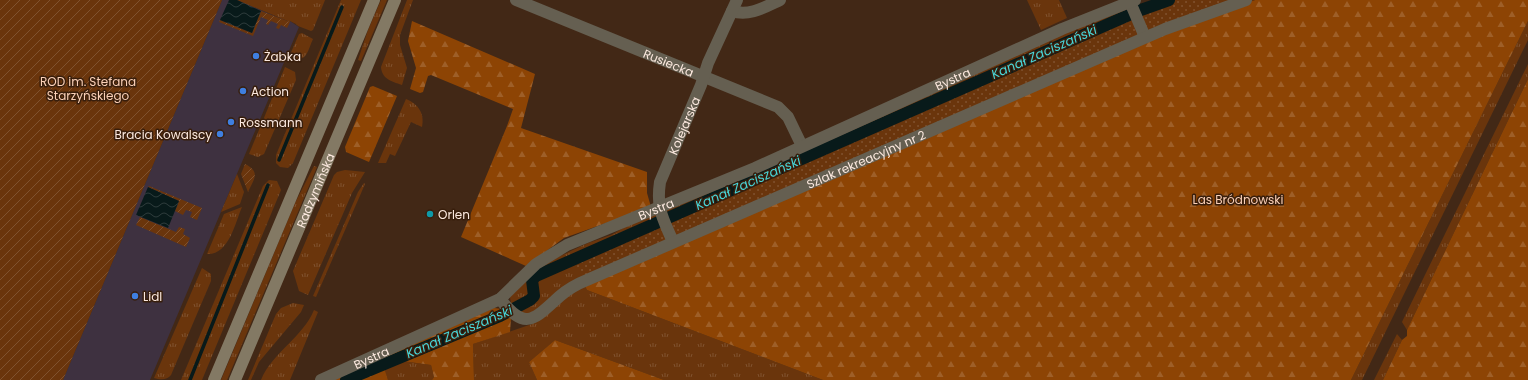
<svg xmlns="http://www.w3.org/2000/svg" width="1528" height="380" font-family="Poppins,sans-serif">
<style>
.commercial{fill:#3e3140}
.grass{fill:url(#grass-tufts)}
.forest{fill:url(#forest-firs)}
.park{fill:url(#park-dots)}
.garden{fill:url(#garden-furrows)}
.water{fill:url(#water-waves)}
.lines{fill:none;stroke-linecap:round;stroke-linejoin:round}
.stream{stroke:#081a1a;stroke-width:3.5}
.canal{stroke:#081a1a;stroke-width:12}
.street{stroke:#655f51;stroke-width:12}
.secondary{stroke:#837964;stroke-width:12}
.shop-dot{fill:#3f7fe0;stroke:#381e0c;stroke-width:1.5}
.culture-dot{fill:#0f9aa8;stroke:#381e0c;stroke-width:1.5}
.labels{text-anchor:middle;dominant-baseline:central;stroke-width:3;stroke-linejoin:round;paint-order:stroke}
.poi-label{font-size:12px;fill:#fce9df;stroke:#381e0c;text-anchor:start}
.street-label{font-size:12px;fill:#fce9df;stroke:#381e0c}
.park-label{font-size:12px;fill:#fbd0b7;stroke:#381e0c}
.water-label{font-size:13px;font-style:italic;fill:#48d7da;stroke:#381e0c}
</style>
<defs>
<pattern id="grass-tufts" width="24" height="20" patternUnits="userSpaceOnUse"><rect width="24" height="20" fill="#6a350c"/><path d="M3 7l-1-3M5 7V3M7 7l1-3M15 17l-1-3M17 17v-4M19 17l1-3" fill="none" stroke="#80522f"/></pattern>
<pattern id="forest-firs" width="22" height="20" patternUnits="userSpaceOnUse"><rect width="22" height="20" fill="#8d4404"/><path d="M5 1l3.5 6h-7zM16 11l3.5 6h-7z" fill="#9e5f28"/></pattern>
<pattern id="park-dots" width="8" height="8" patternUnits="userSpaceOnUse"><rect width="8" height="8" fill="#6a350c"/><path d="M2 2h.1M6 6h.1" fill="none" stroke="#80522f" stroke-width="1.8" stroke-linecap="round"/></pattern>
<pattern id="garden-furrows" width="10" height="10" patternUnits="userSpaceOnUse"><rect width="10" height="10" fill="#6a350c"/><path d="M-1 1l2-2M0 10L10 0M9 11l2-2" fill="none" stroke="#80522f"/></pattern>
<pattern id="water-waves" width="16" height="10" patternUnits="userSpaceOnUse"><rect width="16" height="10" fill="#081a1a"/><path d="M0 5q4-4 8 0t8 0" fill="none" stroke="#2d3b3b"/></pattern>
</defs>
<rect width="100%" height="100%" fill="#422816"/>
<path class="commercial" d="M 222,0 L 237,0 L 289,22 L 290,21 L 299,27 L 150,380 L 63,380 Z"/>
<g class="grass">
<path d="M 237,0 L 325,0 L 313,30 L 311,31 L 298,26 L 296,24 L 290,21 L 290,22 Z"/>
<path d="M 341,0 L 361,0 L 293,163 L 288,168 L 280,167 L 276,163 L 276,155 Z"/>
<path d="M 381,0 L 387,0 L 361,61 L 358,60 L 368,30 Z"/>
<path d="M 407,0 L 413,0 L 400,35 L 400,45 L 407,68 L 402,85 C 391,81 382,79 381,67 Z"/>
<path d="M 1027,0 L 1059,0 L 1067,18 L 1041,30 Z"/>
<path d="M 1128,8 L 1130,13 L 667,217 L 664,210 L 1092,21 Z"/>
<path d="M 1528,21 L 1528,40 L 1362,380 L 1351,380 Z"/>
<path d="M 302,33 L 313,39 C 307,52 307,64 289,57 L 299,34 Z"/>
<path d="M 1528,64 L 1528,79 L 1407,330 L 1402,322 Z"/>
<path d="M 285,67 L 295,72 L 296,80 L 264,154 L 258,157 L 249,154 Z"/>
<path d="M 406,99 C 418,104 425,113 422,127 L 411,122 L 395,156 L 390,154 L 386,163 L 378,163 Z"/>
<path d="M 314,166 L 317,167 L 227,380 L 221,380 L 295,203 Z"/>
<path d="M 345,170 L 365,172 L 352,193 L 308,295 L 299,291 L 293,271 L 334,175 L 337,172 Z"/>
<path d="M 237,174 L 244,192 L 240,204 L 221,212 Z"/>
<path d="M 269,180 L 277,181 L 281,190 L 202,380 L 181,380 L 263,186 Z"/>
<path d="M 364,183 L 365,184 L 316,297 L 313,296 L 358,192 Z"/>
<path d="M 242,207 C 235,223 229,255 207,254 L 224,214 Z"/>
<path d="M 657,213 L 660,220 L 533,276 L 530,281 L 532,297 L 513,307 L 511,304 L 510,297 L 536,270 L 558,257 L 588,243 L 611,235 L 634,222 Z"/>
<path d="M 661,223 L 530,316 L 515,309 L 535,298 C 538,291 532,284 536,278 Z"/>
<path d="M 202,268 L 211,274 L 211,281 L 171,375 C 167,380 161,380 154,378 Z"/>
<path d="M 584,284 L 587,290 L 823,380 L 664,380 L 555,340 L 529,362 L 537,380 L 474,380 L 473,344 L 532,324 Z"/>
<path d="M 293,303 L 304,305 L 301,312 L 259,362 L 251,380 L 248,380 L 276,314 L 281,308 Z"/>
<path d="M 314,310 L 318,312 L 290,380 L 261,380 C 272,353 303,337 314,310 Z"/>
<path d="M 1397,334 L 1402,340 L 1383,380 L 1374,380 Z"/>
<path d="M 402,361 L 431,365 L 434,377 L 432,380 L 388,380 L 383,368 Z"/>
</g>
<g class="forest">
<path d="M 1255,0 L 1528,0 L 1528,21 L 1351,380 L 823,380 L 587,290 L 584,284 L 1186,24 Z"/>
<path d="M 412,21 L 535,74 L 521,128 L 647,172 L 647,193 L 651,207 L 564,238 L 526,266 L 461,237 L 507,126 L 513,109 L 431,75 L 428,76 L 423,92 L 420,93 L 410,89 L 416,68 L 408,41 Z"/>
<path d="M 1528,79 L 1528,380 L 1383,380 L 1402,340 L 1407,336 L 1407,330 Z"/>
<path d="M 373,86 L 397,96 L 369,162 L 346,152 L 345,147 L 370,87 Z"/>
<path d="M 494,308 L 502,309 L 511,318 L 510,332 L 473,344 L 474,380 L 432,380 L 434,377 L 431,365 L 402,361 L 384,368 L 388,380 L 330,380 Z"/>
<path d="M 555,340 L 664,380 L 537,380 L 529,362 Z"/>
</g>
<path class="park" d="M 1175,0 L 1255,0 L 1186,24 L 584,284 L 574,261 L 1139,13 Z"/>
<g class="garden">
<path d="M 0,0 L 222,0 L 63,380 L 0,380 Z"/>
<path d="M 261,11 L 290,22 L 287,28 L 281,25 L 279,29 L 276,28 L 278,24 L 271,21 L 268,25 L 266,24 L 268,20 L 261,17 L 253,36 L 219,22 L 220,20 L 252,33 Z"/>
<path d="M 245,164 C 261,172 254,179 248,192 L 241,174 Z"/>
<path d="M 149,186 L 202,208 L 197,220 L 190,217 L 192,212 L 186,210 L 183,215 L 175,211 L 179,201 L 148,187 Z"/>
<path d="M 140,217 L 176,232 L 179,227 L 185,229 L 183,234 L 190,238 L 186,247 L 136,225 Z"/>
</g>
<g class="water">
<path d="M 229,0 L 237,0 L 261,11 L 252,33 L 220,20 Z"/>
<path d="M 148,187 L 179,201 L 168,228 L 136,215 Z"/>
</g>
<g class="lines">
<g class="stream">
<path d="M 279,160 L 342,7"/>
<path d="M 190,380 L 268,185"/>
</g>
<path class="canal" d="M 346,380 L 500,316 L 530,300 L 534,296 L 532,280 L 536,276 L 1138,11 L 1169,0"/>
<g class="street">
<path id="s1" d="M 516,0 L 778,107 L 788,117 L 802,146"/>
<path d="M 1130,2 L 1145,37"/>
<path d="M 732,11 C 749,17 765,7 780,0"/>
<path id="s2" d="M 673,242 C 663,218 656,209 660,182 L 701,85 L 708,63 L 737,0"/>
<path id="s3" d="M 500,299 C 526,332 534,319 560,296 C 568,289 577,284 587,280 L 1165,29 L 1246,0"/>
<path id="s4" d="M 321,380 L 500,299 L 536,264 L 567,245 L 755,168 L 1062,29 L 1135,0"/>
</g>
<g class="secondary">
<path d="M 214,380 L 374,0"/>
<path id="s5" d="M 235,380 L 395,0"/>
</g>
</g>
<g class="shop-dot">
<circle cx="256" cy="56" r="4"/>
<circle cx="243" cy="91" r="4"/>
<circle cx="231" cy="122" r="4"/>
<circle cx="220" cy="134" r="4"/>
<circle cx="135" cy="296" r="4"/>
</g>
<circle class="culture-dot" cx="430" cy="214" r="4"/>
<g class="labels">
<g class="poi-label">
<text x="264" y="56">Żabka</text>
<text x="251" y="91">Action</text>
<text x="239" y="122">Rossmann</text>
<text x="212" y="134" text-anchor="end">Bracia Kowalscy</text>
<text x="438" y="214">Orlen</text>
<text x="143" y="296">Lidl</text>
</g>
<g class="street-label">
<text stroke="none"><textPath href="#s1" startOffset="165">Rusiecka</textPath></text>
<text stroke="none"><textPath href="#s4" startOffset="703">Bystra</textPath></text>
<text stroke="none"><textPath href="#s2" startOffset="124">Kolejarska</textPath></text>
<text stroke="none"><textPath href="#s3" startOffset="411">Szlak rekreacyjny nr 2</textPath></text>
<text stroke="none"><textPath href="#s5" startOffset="206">Radzymińska</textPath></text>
<text stroke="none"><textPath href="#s4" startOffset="379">Bystra</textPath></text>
<text stroke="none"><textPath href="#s4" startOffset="55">Bystra</textPath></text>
</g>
<g class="park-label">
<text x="88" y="81">ROD im. Stefana<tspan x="88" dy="14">Starzyńskiego</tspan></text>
<text x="1238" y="199">Las Bródnowski</text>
</g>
<g class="water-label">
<text transform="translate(1044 52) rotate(-24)">Kanał Zaciszański</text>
<text transform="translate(748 183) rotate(-24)">Kanał Zaciszański</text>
<text transform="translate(459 332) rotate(-23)">Kanał Zaciszański</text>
</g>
</g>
</svg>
